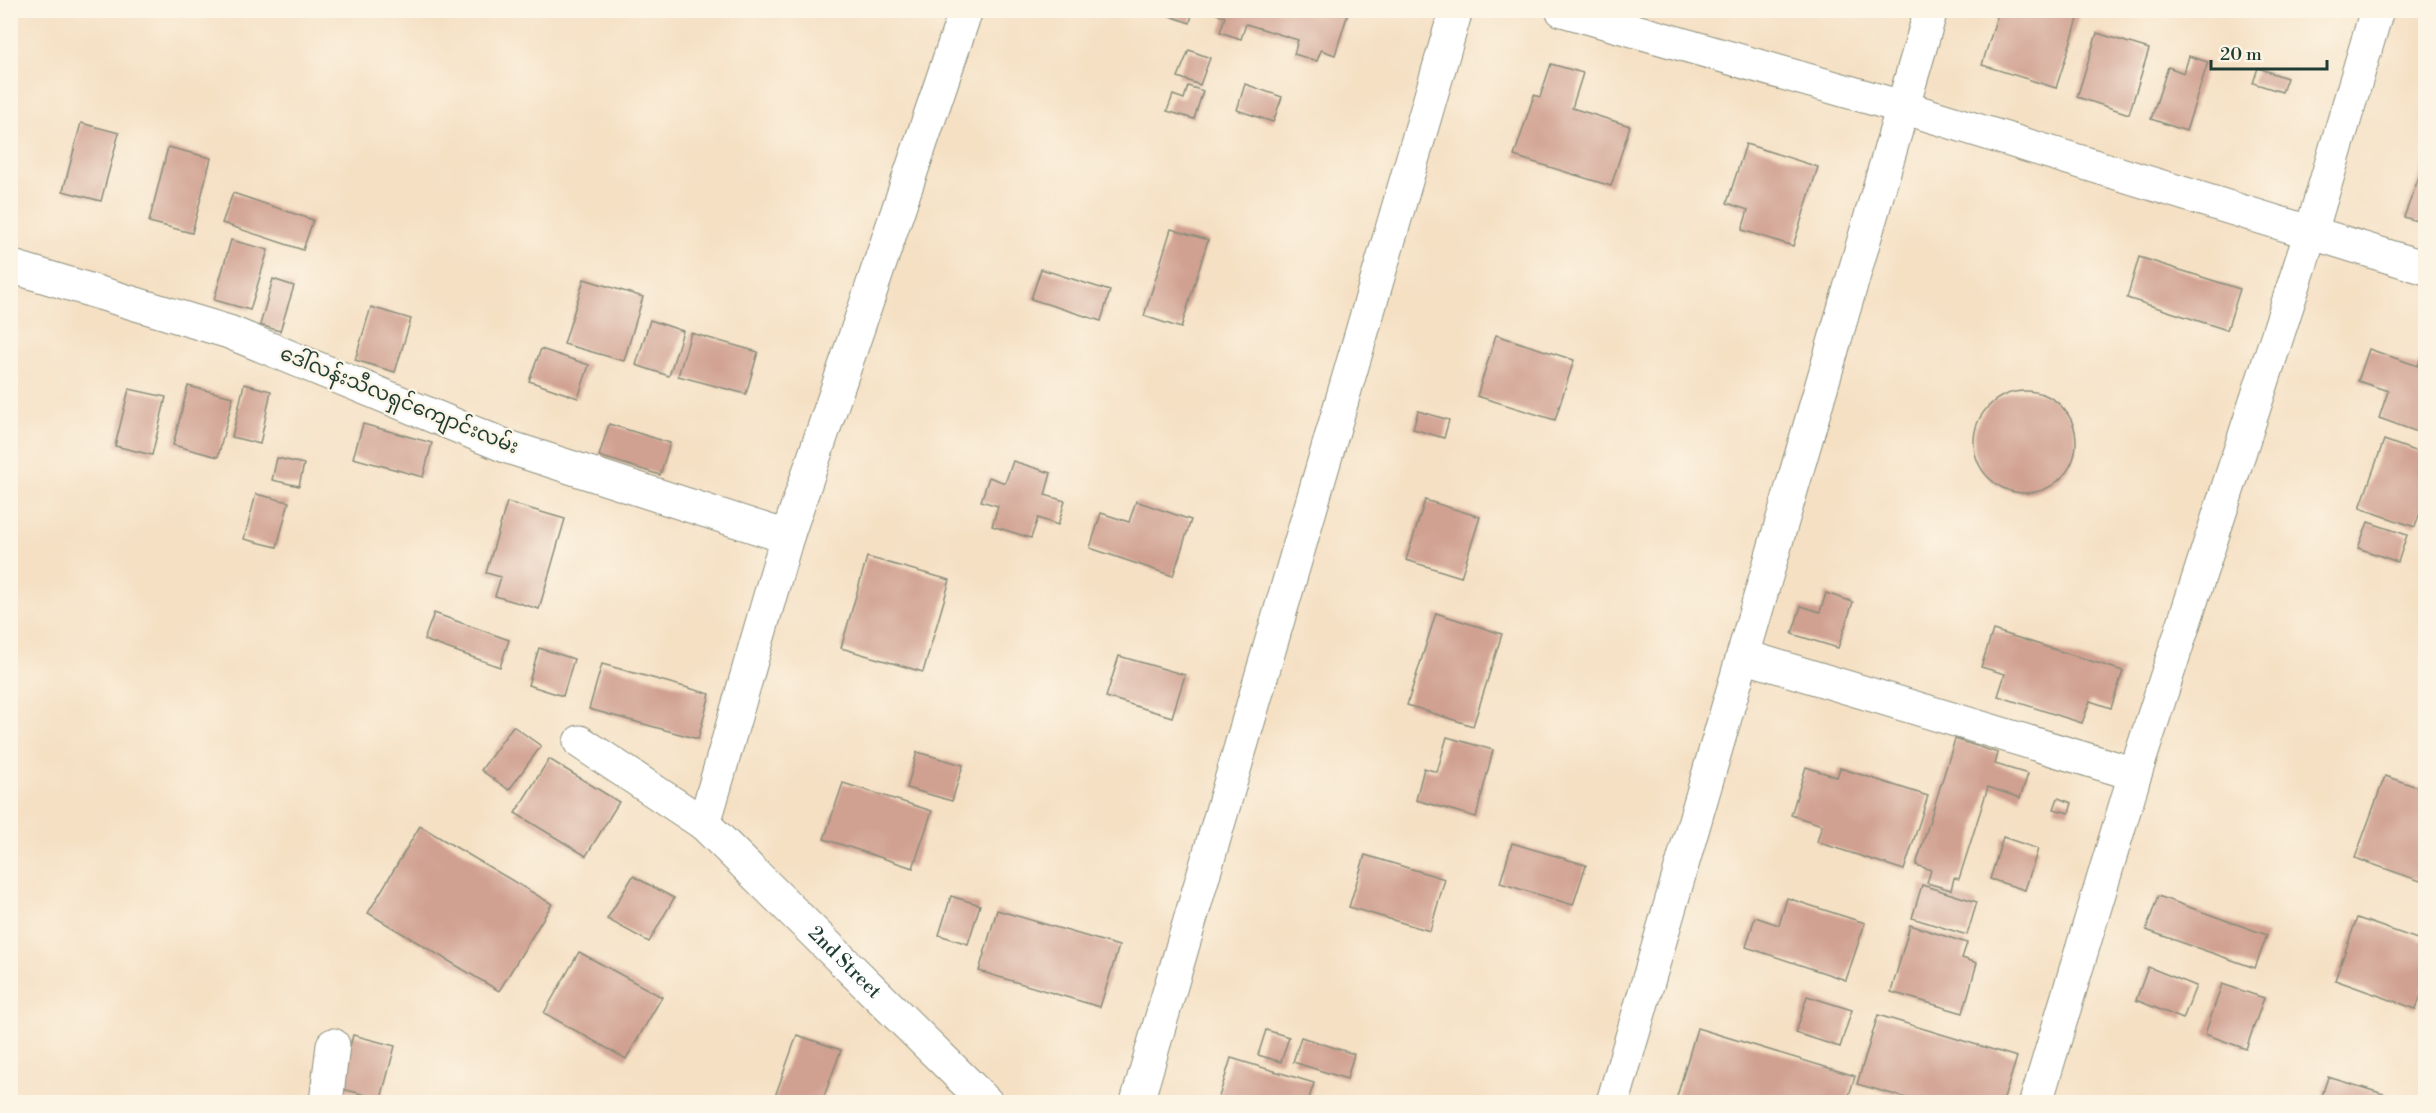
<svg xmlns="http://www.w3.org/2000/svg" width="2436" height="1113" font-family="'Libre Bodoni','Noto Sans Myanmar',serif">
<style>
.building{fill:#d0a091}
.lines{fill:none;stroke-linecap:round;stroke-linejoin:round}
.minor-casing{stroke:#8a8e7c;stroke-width:35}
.minor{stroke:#fff;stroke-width:33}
.labels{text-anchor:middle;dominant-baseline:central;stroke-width:4.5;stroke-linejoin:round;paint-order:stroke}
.street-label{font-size:20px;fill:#1f3d34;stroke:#fcf5e5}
</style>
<rect width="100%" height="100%" fill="#fcf5e5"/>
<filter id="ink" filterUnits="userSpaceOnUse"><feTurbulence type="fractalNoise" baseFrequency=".0167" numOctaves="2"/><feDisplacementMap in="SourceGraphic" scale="12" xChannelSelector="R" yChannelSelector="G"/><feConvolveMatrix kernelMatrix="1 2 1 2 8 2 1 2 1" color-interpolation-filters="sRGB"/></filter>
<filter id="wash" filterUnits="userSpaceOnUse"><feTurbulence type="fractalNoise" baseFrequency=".008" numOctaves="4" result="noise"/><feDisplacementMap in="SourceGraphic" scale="24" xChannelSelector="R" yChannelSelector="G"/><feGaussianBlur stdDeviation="1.35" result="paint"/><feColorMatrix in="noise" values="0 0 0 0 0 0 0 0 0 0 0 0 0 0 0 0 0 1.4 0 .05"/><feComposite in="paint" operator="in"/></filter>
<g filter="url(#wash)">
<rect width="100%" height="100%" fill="#f5e0c4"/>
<g id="blocks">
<g class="building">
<path d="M 1165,10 L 1193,10 L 1190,23 L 1164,14 Z"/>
<path d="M 1206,10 L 1349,10 L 1335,55 L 1321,50 L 1317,61 L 1294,54 L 1298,40 L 1246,24 L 1241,39 L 1220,32 L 1225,17 Z"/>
<path d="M 1999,10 L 2073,10 L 2080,13 L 2056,88 L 1982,65 Z"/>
<path d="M 2097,33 L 2149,49 L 2129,114 L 2077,97 Z"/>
<path d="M 1189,50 L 1210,58 L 1200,85 L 1178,77 Z"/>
<path d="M 2189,56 L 2208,62 L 2186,131 L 2151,119 L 2168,67 L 2184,73 Z"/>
<path d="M 1551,64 L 1583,73 L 1572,108 L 1630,126 L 1611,186 L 1514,156 L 1534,95 L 1540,97 Z"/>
<path d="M 2258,68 L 2287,78 L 2282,92 L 2253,83 Z"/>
<path d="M 1245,84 L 1282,97 L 1273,122 L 1237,110 Z"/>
<path d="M 1188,86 L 1203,91 L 1194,119 L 1167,111 L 1173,95 L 1184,99 Z"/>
<path d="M 81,123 L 119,133 L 101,201 L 63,191 Z"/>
<path d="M 1746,144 L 1818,167 L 1793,246 L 1742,230 L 1748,210 L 1727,203 Z"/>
<path d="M 168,147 L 211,158 L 192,233 L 149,222 Z"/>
<path d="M 2426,158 L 2426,224 L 2404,217 Z"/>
<path d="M 233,193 L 313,220 L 303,250 L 222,223 Z"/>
<path d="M 1171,229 L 1208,240 L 1181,328 L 1144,316 Z"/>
<path d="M 231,240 L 268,250 L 250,310 L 214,300 Z"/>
<path d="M 2139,257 L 2240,289 L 2227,330 L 2127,298 Z"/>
<path d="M 1041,269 L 1110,291 L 1101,321 L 1031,299 Z"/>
<path d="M 273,279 L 294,286 L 280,331 L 260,325 Z"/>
<path d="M 584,279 L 643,297 L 624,361 L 564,344 Z"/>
<path d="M 371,307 L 411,319 L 395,372 L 355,360 Z"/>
<path d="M 650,320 L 683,331 L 669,376 L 636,365 Z"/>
<path d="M 691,333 L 758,352 L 746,394 L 678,376 Z"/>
<path d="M 1496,335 L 1574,360 L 1555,420 L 1477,396 Z"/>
<path d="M 541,349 L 589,365 L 578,398 L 529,381 Z"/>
<path d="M 2369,349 L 2418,366 L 2423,352 L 2426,353 L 2426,435 L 2379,418 L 2388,391 L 2358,381 Z"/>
<path d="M 244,384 L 271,391 L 260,444 L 232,437 Z"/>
<path d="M 188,386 L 233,397 L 218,457 L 173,445 Z"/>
<path d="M 129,389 L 166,397 L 152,455 L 115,446 Z"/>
<circle cx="2025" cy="442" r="51"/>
<path d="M 1418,411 L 1449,420 L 1444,438 L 1413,429 Z"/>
<path d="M 363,424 L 432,443 L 423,477 L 353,458 Z"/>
<path d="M 609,424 L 670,443 L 660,475 L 599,456 Z"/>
<path d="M 2384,440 L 2426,455 L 2426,496 L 2415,527 L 2360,508 Z"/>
<path d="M 277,458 L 304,464 L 299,486 L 272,480 Z"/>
<path d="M 1013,461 L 1051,473 L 1045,495 L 1065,501 L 1058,525 L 1038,518 L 1031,538 L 992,526 L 998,506 L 981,501 L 989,477 L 1005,483 Z"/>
<path d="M 256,494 L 289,502 L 277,547 L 244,539 Z"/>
<path d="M 1425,500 L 1480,517 L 1461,577 L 1406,560 Z"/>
<path d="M 1136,501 L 1191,520 L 1173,576 L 1090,548 L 1101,513 L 1129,522 Z"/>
<path d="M 507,502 L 565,519 L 539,609 L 495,596 L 501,577 L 486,573 Z"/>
<path d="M 2368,522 L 2407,535 L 2398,562 L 2358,548 Z"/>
<path d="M 867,557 L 950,580 L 923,672 L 841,648 Z"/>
<path d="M 1826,593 L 1853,602 L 1838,648 L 1792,634 L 1801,606 L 1820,612 Z"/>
<path d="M 434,613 L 509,640 L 500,667 L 424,640 Z"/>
<path d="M 1436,613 L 1502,634 L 1473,726 L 1407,705 Z"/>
<path d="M 1993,630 L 2123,671 L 2111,708 L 2090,701 L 2082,723 L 1998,696 L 2005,674 L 1981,667 Z"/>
<path d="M 539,648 L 574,659 L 563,696 L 528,685 Z"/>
<path d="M 1119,656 L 1185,675 L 1172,717 L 1106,697 Z"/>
<path d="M 602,664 L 710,694 L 698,739 L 589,709 Z"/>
<path d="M 513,726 L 541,746 L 509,790 L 481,770 Z"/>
<path d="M 1447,737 L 1493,750 L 1476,817 L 1416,800 L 1424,768 L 1437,772 Z"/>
<path d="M 1955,739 L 1998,753 L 1995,764 L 2028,774 L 2020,798 L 1988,787 L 1959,879 L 1954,878 L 1951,890 L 1927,883 L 1931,870 L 1916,865 Z"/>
<path d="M 917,752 L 963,765 L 952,801 L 907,788 Z"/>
<path d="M 549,759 L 619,802 L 586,856 L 515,813 Z"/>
<path d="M 1806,767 L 1837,777 L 1840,768 L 1928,796 L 1904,870 L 1817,842 L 1822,825 L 1791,815 Z"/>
<path d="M 2385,776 L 2426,790 L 2426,883 L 2355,858 Z"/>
<path d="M 843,783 L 932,811 L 913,868 L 824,839 Z"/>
<path d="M 2058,798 L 2072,803 L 2069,813 L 2054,809 Z"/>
<path d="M 420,826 L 552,904 L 499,991 L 368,913 Z"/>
<path d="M 2003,837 L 2038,849 L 2025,890 L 1990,879 Z"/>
<path d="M 1512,843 L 1586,865 L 1573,905 L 1500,883 Z"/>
<path d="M 1365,855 L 1445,879 L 1430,931 L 1349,907 Z"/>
<path d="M 633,876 L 674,898 L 649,942 L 607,919 Z"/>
<path d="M 1922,885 L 1977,902 L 1967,935 L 1912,918 Z"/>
<path d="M 951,896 L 980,905 L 968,944 L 939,935 Z"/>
<path d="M 2158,896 L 2267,935 L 2255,968 L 2146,930 Z"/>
<path d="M 1787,898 L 1865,923 L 1846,980 L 1746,947 L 1755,917 L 1779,925 Z"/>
<path d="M 997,910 L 1119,946 L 1100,1007 L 979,971 Z"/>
<path d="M 2357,918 L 2426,942 L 2426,981 L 2416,1009 L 2335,980 Z"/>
<path d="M 1910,925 L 1967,943 L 1962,958 L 1977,963 L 1963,1013 L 1891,992 Z"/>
<path d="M 579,952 L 662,997 L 626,1059 L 544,1013 Z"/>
<path d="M 2148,967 L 2196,986 L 2183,1019 L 2136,1000 Z"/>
<path d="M 2222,984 L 2264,998 L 2246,1049 L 2205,1034 Z"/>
<path d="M 1807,996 L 1852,1010 L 1840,1047 L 1796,1033 Z"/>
<path d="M 1878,1015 L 2017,1057 L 2003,1102 L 1920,1102 L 1857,1084 Z"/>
<path d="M 1697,1028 L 1855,1076 L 1847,1102 L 1685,1102 L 1676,1100 Z"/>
<path d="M 1266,1030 L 1289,1037 L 1281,1062 L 1258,1055 Z"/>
<path d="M 353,1035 L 395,1046 L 381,1099 L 339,1088 Z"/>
<path d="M 797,1035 L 841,1050 L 822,1102 L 773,1102 Z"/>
<path d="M 1301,1037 L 1354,1054 L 1347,1079 L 1293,1062 Z"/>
<path d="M 1231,1058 L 1314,1083 L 1308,1102 L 1225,1102 L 1218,1100 Z"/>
<path d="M 2328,1077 L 2410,1102 L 2320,1102 Z"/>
</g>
</g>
</g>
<g filter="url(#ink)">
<use href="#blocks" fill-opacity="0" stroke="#8a8e7c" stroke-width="1.5"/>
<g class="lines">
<g class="minor-casing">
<g id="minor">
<path d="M 1562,10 L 1902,107 L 2426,268"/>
<path d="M 10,266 L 229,332 L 508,447 L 787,537"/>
<path d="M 1743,656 L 2135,774"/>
<path id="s1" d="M 580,742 L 704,824 L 986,1102"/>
<path d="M 704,824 L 787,537 L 966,10"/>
<path d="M 326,1102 L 333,1045"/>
<path d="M 1137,1102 L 1456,10"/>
<path d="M 1613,1102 L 1931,10"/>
<path d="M 2036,1102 L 2135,774 L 2311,232 L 2377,10"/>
</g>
</g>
<use href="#minor" class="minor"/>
</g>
</g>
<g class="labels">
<g class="street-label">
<text transform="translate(399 401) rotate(22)">ဒေါ်လန်းသီလရှင်ကျောင်းလမ်း</text>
<text stroke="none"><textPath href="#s1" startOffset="346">2nd Street</textPath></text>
</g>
</g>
<rect width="2436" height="1113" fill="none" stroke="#fcf5e5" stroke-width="36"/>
<path d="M2211 60v9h116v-9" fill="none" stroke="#1f3d34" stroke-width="3"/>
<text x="2220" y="60" font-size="18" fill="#1f3d34" stroke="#fcf5e5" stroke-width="4.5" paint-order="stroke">20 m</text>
</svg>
